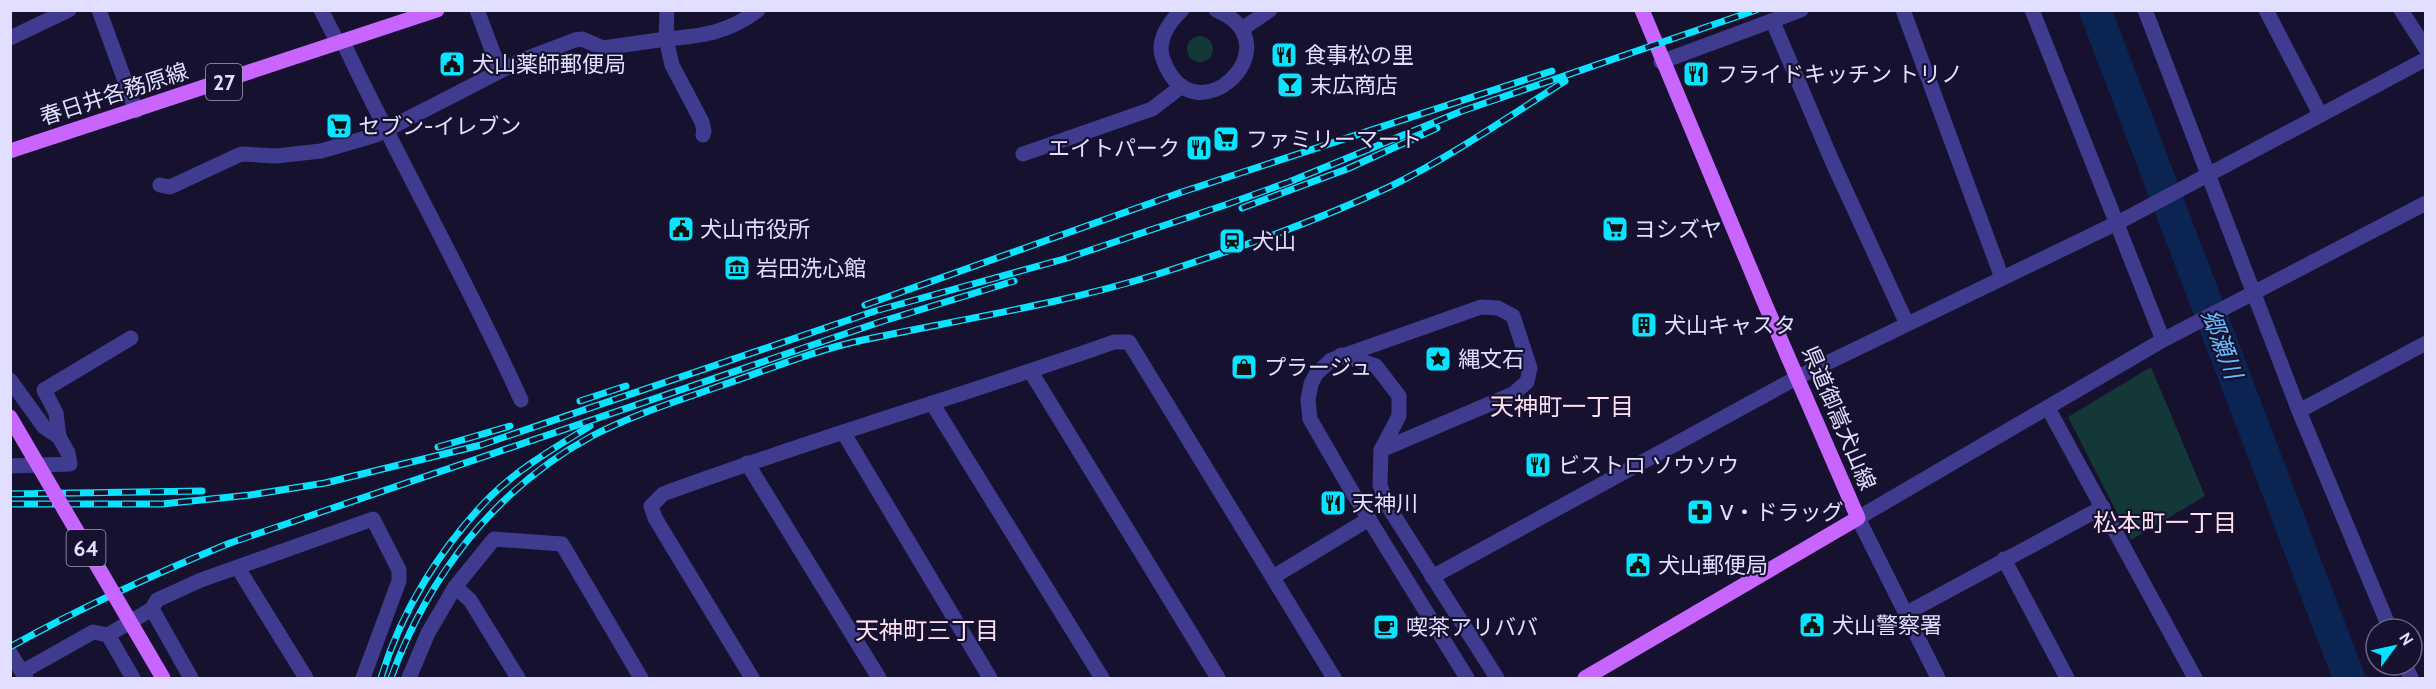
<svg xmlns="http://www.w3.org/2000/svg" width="2436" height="689" font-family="Cabin,'Noto Sans JP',sans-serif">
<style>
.green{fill:#143837}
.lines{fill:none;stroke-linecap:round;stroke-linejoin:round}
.river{stroke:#0b2452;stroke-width:32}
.minor{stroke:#3f3b8e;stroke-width:15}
.major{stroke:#c865ff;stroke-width:15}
.rail-casing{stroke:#0ae3ff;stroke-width:7}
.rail{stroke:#16112e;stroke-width:4.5;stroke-dasharray:14;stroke-linecap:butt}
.major-bridge{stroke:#c865ff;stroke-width:15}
.labels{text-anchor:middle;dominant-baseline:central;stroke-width:4.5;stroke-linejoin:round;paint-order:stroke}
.shield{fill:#16112e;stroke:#a5a0c0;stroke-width:1.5}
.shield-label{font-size:21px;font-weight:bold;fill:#e2deff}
.poi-label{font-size:22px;fill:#e2deff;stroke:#16112e;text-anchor:start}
.street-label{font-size:22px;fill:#e2deff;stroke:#16112e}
.water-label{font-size:24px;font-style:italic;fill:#6cb9ff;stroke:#16112e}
.neighbourhood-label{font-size:24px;fill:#ffe0f3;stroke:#16112e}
</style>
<rect width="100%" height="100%" fill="#16112e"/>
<g class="green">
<circle cx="1200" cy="49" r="13"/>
<path d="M 2151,367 L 2205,496 L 2131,540 L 2068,417 Z"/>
</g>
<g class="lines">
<path class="river" d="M 2095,10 L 2349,678"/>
<g class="minor">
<path d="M 99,10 L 136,111"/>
<path d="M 321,10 L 338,43"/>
<path d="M 477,10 L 500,71"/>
<path d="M 667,10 L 666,39 C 702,36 728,33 758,10"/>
<path d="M 1182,10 C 1169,22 1156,41 1163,59 C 1193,144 1298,44 1216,10"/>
<path d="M 1903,10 L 2002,278"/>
<path d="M 2032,10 L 2163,340"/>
<path d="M 2145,10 L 2299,411 L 2390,629"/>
<path d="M 2266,10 L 2320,114"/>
<path d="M 2401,10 L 2426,49"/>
<path d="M 1773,22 L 1832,161 L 1907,324"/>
<path d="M 1242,29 L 1270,10"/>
<path d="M 10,38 L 69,10"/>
<path d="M 343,42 C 400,163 466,278 521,400"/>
<path d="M 1661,62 L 1801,10"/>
<path d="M 1023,154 L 1152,109 L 1182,86"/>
<path d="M 160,185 L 170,187 L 241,154 L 276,156 L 321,151 L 376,135 L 520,61 L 575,40 L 582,39 L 603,48 L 666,39 L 672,65 L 702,122 L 704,131 L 703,135"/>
<path d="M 1341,355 L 1376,366 L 1399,396 L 1399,416 L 1381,450"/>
<path d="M 1031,372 L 1218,678"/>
<path d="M 10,380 L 44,427 L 59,437"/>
<path d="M 932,403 L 1102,678"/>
<path d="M 2048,408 L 2195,678"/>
<path d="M 2299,411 L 2426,343"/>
<path d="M 843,432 L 990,678"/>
<path d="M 747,463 L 879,678"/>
<path d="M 10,466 L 70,464 L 68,453 L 59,437 L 56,413 L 44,390 L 131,338"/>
<path d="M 2004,559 L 2067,678"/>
<path d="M 238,568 L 306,678"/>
<path d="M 1273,577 L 1369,519"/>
<path d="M 1432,577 L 1798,377 L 2123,220 L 2426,59"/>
<path d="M 455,587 L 470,600 L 518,678"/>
<path d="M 152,609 L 191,678"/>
<path d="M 1905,614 L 2103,507"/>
<path d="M 108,635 L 133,678"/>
<path d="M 10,653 L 26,678"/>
<path d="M 2405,665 L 2411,678"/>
<path d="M 22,672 L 93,632 L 108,635 L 152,609 L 157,600 L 201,580 L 373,519 L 399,570 L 399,581 L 363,678"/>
<path d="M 409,678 L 428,633 L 455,587 L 494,539 L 562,544 L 641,678"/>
<path d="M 752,678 L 655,518 L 651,506 L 663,494 C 812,439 965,395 1114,342 L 1129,342 L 1334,678"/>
<path d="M 1467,678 L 1351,490 L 1310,419 L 1308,400 L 1311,384 L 1316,374 L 1331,360 L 1481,307 L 1498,308 L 1513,316 L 1530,368 L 1527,382 L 1513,394 L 1381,450 L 1380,485 L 1386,503 L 1497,678"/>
<path d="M 1938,678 L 1858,518 L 2163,340 L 2426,203"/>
</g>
<g class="major">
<path d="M 10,151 L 437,10"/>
<path d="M 1585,678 L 1858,518 L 1765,304 L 1642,10"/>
</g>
<g class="rail-casing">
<g id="rail">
<path d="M 1242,208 L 1347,169 L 1437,128"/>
<path d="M 865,305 L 1182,192 L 1552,71"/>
<path d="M 580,401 L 626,386"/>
<path d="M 438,447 L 510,426"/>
<path d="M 10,494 L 202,491"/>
<path d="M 10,504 L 162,504 L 250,495 L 325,483 L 481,445 L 875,311 L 1064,259 L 1225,205 L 1289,182 L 1462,111 L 1756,10"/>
<path d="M 10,647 C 82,607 154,574 230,543 L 880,322 L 1014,281"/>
<path d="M 381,678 C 401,611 442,545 492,495 C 521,467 556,447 590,426"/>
<path d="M 391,678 C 428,576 495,489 592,436 C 632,415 677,401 720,386 C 767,370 815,350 863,340 C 962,319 1062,304 1158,274 C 1236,249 1315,222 1389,187 C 1450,157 1508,117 1565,81"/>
</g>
</g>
<use href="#rail" class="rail"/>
<path class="major-bridge" d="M 10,417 L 163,678"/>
</g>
<defs>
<g id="restaurant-square" transform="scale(1.35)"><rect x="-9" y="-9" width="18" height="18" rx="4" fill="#0ae3ff" stroke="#16112e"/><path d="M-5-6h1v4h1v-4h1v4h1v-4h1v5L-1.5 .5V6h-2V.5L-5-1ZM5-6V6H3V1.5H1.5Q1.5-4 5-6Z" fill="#111"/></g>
<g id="civic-square" transform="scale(1.35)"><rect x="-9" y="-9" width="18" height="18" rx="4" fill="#0ae3ff" stroke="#16112e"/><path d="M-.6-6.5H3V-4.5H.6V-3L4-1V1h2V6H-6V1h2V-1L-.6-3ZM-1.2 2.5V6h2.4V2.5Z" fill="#111"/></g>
<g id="bar-square" transform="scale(1.35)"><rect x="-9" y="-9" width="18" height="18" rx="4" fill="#0ae3ff" stroke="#16112e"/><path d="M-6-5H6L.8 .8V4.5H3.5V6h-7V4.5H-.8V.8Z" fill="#111"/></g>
<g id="supermarket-square" transform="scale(1.35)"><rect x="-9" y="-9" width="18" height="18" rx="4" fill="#0ae3ff" stroke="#16112e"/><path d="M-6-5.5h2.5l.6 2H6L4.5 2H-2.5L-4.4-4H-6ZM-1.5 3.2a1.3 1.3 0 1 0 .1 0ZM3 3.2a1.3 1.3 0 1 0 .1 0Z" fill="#111"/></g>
<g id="station-square" transform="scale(1.35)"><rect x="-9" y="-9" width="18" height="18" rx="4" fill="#0ae3ff" stroke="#16112e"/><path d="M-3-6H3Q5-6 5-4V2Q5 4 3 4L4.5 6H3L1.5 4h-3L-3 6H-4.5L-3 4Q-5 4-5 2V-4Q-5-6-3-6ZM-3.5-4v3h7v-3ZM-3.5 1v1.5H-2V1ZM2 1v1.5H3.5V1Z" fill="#111"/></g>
<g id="museum-square" transform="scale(1.35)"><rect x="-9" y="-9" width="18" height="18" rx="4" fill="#0ae3ff" stroke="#16112e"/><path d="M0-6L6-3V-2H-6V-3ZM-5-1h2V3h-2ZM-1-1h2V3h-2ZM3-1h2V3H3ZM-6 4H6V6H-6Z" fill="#111"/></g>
<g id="building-square" transform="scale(1.35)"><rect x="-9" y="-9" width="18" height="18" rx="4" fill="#0ae3ff" stroke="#16112e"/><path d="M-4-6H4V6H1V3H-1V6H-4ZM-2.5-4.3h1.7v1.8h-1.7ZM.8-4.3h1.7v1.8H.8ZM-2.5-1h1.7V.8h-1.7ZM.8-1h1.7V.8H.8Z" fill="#111"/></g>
<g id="sight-square" transform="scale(1.35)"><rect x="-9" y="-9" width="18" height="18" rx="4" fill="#0ae3ff" stroke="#16112e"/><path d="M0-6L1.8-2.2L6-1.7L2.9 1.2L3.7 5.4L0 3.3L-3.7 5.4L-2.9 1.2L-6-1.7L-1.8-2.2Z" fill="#111"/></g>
<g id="shop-square" transform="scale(1.35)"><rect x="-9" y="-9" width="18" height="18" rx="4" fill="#0ae3ff" stroke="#16112e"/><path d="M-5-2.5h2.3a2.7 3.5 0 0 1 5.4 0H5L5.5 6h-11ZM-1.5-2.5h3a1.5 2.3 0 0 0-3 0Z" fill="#111"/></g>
<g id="pharmacy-square" transform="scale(1.35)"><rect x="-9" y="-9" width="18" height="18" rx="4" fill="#0ae3ff" stroke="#16112e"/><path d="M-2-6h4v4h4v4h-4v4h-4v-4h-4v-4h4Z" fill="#111"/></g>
<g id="cafe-square" transform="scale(1.35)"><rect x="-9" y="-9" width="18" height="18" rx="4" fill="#0ae3ff" stroke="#16112e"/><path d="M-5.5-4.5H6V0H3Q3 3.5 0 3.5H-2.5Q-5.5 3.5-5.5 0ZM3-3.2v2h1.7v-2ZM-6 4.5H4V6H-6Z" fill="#111"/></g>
</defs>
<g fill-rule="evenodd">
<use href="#restaurant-square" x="1284" y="55"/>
<use href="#civic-square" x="452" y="64"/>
<use href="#restaurant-square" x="1696" y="74"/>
<use href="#bar-square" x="1290" y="85"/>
<use href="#supermarket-square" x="339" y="126"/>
<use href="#supermarket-square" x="1226" y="139"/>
<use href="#restaurant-square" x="1199" y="148"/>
<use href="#civic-square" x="681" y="229"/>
<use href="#supermarket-square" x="1615" y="229"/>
<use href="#station-square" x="1232" y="241"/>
<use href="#museum-square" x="737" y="268"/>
<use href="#building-square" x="1644" y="325"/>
<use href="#sight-square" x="1438" y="359"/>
<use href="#shop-square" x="1244" y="367"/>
<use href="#restaurant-square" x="1538" y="465"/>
<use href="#restaurant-square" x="1333" y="503"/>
<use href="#pharmacy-square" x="1700" y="512"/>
<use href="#civic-square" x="1638" y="565"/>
<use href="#civic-square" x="1812" y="625"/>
<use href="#cafe-square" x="1386" y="627"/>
</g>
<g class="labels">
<g class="shield">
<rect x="206" y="64" width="36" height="36" rx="4.5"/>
<rect x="66.5" y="530" width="39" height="36" rx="4.5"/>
</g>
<g class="shield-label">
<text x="224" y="82">27</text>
<text x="86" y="548">64</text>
</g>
<g class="poi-label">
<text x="1304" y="55">食事松の里</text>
<text x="472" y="64">犬山薬師郵便局</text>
<text x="1716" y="74">フライドキッチン トリノ</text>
<text x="1310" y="85">末広商店</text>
<text x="358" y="126">セブン-イレブン</text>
<text x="1246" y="139">ファミリーマート</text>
<text x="1180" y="148" text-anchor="end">エイトパーク</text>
<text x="700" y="229">犬山市役所</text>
<text x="1634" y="229">ヨシズヤ</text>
<text x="1252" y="241">犬山</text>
<text x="756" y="268">岩田洗心館</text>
<text x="1664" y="325">犬山キャスタ</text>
<text x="1458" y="359">縄文石</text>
<text x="1264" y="367">プラージュ</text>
<text x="1558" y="465">ビストロ ソウソウ</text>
<text x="1352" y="503">天神川</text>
<text x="1720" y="512">V・ドラッグ</text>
<text x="1658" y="565">犬山郵便局</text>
<text x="1832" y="625">犬山警察署</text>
<text x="1406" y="627">喫茶アリババ</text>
</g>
<g class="street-label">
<text transform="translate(114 94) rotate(-18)">春日井各務原線</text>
<text transform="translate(1839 418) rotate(67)">県道御嵩犬山線</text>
</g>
<g class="water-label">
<text transform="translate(2222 344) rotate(69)">郷瀬川</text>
</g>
<g class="neighbourhood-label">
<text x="1562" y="406">天神町一丁目</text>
<text x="2165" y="522">松本町一丁目</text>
<text x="927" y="630">天神町三丁目</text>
</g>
</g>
<rect width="2436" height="689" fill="none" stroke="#e2deff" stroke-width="24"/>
<g transform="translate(2394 647) rotate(57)"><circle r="28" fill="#16112e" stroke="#686382" stroke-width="1.5"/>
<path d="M0-4.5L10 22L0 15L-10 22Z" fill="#0ae3ff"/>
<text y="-9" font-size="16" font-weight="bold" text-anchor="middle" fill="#e2deff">N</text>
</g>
</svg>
